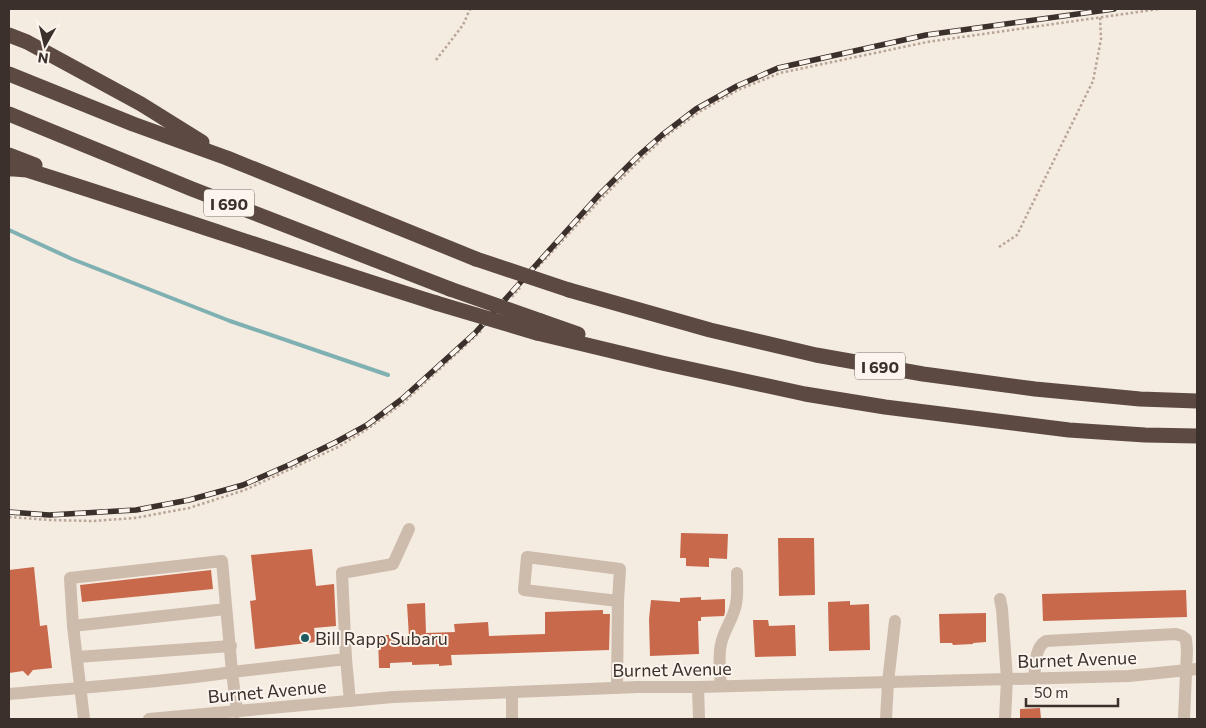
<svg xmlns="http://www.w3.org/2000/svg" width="1206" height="728" font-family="Commissioner,sans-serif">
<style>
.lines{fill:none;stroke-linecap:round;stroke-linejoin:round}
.stream{stroke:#7fb0b2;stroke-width:4}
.building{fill:#c8694b}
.path{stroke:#b9a596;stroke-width:2.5;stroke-dasharray:2.5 2.5;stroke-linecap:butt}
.minor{stroke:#cdbbac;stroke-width:12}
.highway{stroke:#5c4a42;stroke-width:15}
.rail-casing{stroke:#3b302b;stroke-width:5.5}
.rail{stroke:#fbf5ee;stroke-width:4;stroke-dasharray:11;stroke-linecap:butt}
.highway-bridge{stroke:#5c4a42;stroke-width:15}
.poi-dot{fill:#1f5a5e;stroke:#fbf5ee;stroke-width:2}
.labels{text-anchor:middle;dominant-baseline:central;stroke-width:4;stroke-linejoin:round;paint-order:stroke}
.shield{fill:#fbf5ee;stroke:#756b66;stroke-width:1}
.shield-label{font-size:16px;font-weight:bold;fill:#3b302b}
.poi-label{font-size:18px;fill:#3b302b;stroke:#fbf5ee;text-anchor:start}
.street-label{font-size:18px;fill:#3b302b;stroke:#fbf5ee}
</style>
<rect width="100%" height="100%" fill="#f4ebe1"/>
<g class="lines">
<path class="stream" d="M 9,230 L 72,259 L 230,321 L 388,375"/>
</g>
<g class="building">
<path d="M 681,533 L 728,534 L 727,559 L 709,558 L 709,567 L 686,566 L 686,558 L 680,558 Z"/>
<path d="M 778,538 L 814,538 L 815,595 L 779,596 Z"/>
<path d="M 312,549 L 316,586 L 334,584 L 336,626 L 314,628 L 316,642 L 255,649 L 250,601 L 256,600 L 251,555 Z"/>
<path d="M 34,567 L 40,626 L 47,625 L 52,668 L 33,670 L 28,676 L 23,671 L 9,673 L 9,570 Z"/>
<path d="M 211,570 L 213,589 L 82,602 L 80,585 Z"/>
<path d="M 1186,590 L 1187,617 L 1043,621 L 1042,594 Z"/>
<path d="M 701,597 L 701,600 L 725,599 L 725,612 L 724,616 L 701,617 L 701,621 L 698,621 L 699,654 L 650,656 L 649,619 L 651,600 L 680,602 L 680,598 Z"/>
<path d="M 850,601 L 850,605 L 869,604 L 870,650 L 829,651 L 828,602 Z"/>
<path d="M 425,603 L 426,633 L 455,632 L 454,624 L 488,622 L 489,636 L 545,634 L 545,612 L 603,610 L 603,614 L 610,614 L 609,650 L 451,655 L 452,665 L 439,666 L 439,664 L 412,665 L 412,662 L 390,663 L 390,668 L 379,668 L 378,635 L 389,635 L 389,638 L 409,637 L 407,604 Z"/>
<path d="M 986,613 L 986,642 L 973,643 L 973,644 L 953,645 L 952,643 L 940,643 L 939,614 Z"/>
<path d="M 753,620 L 768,620 L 769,626 L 795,625 L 796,656 L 755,657 Z"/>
<path d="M 1040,708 L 1041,719 L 1020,719 L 1020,709 Z"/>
</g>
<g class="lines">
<g class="path">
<path d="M 436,60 L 463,25 L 470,9"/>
<path d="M 999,247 L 1017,235 L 1093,81 L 1101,39 L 1100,17"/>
<path d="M 538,267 L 602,198 L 640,160 L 666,136 L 699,112 L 738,90 L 780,73 L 927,42 L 1159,9"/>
<path d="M 512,297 L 520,288"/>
<path d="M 9,517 L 49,520 L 93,521 L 135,518 L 189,508 L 245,490 L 338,447 L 369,428 L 403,403 L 481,331"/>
</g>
<g class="minor">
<path d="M 1000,599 L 1002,609 L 1007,679 L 1005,719"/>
<path d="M 73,626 L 226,609"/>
<path d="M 77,657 L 231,646"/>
<path d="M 1034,679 C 1036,665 1034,648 1046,641 L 1176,634 L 1182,636 L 1186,639 L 1187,650 L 1184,719"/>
<path d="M 721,686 C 720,672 718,657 721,644 C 724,629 734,618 736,604 C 738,594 737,583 737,573"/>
<path d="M 698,687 L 699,719"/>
<path d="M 617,688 L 618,601 L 620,569 L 527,557 L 524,590 L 618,601"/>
<path d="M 9,694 C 83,687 158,683 232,672 L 222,561 L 70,578 L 73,626 L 84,719"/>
<path d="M 350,701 L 346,659 L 342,573 L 393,564 L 409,529"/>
<path d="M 237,712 L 232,672 L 346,659"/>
<path d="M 149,719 L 393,697 L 638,687 L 698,687 L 1129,676 L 1197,669"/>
<path d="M 512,719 L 512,692"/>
<path d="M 886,719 L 888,682 L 895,621"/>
</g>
<g class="highway">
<path d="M 9,35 L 27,42 L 141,104 L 202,142"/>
<path d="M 9,74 L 133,124 L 227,158 L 476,259"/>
<path d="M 9,114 L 192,189 L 450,289"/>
<path d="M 9,155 L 35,165"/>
<path d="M 9,169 L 14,169 L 27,170 C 164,213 299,260 436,303"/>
<path d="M 569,290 L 710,330 L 816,355 L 923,374 L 1035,389 L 1140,399 L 1197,401"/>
<path d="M 541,321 L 578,334"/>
<path d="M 537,333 L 662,363 L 805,394 L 885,407 L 1069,430 L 1145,435 L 1197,436"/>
</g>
<g class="rail-casing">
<path id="rail" d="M 9,512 L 49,515 L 136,510 L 189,500 L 243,485 L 291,464 L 336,442 L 367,425 L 402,399 L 475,333 L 598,196 L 637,157 L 662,135 L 696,109 L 737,86 L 778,68 L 926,35 L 1114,9"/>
</g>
<use href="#rail" class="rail"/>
<g class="highway-bridge">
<path d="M 476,259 L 569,290"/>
<path d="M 450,289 L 541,321"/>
<path d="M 436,303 L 537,333"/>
</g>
</g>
<circle class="poi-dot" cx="305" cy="638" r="5"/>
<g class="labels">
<g class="shield">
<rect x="204" y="189.5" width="50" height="27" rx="4"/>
<rect x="855" y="352.5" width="50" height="27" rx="4"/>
</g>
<g class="shield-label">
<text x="229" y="203">I 690</text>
<text x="880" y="366">I 690</text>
</g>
<g class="poi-label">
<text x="315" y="638">Bill Rapp Subaru</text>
</g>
<g class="street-label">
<text transform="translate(1077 659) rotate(-2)">Burnet Avenue</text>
<text transform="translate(672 669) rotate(-1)">Burnet Avenue</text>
<text transform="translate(267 691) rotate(-5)">Burnet Avenue</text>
</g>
</g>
<rect width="1206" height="728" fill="none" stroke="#3b302b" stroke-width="20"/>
<g transform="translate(45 45) rotate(188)" stroke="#fbf5ee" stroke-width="4" paint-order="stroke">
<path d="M0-4L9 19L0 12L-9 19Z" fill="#3b302b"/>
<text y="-8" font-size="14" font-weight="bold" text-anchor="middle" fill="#3b302b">N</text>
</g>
<path d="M1026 698v8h92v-8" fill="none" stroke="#3b302b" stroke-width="2.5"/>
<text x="1034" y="698" font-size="15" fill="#3b302b" stroke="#fbf5ee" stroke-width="4" paint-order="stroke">50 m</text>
</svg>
